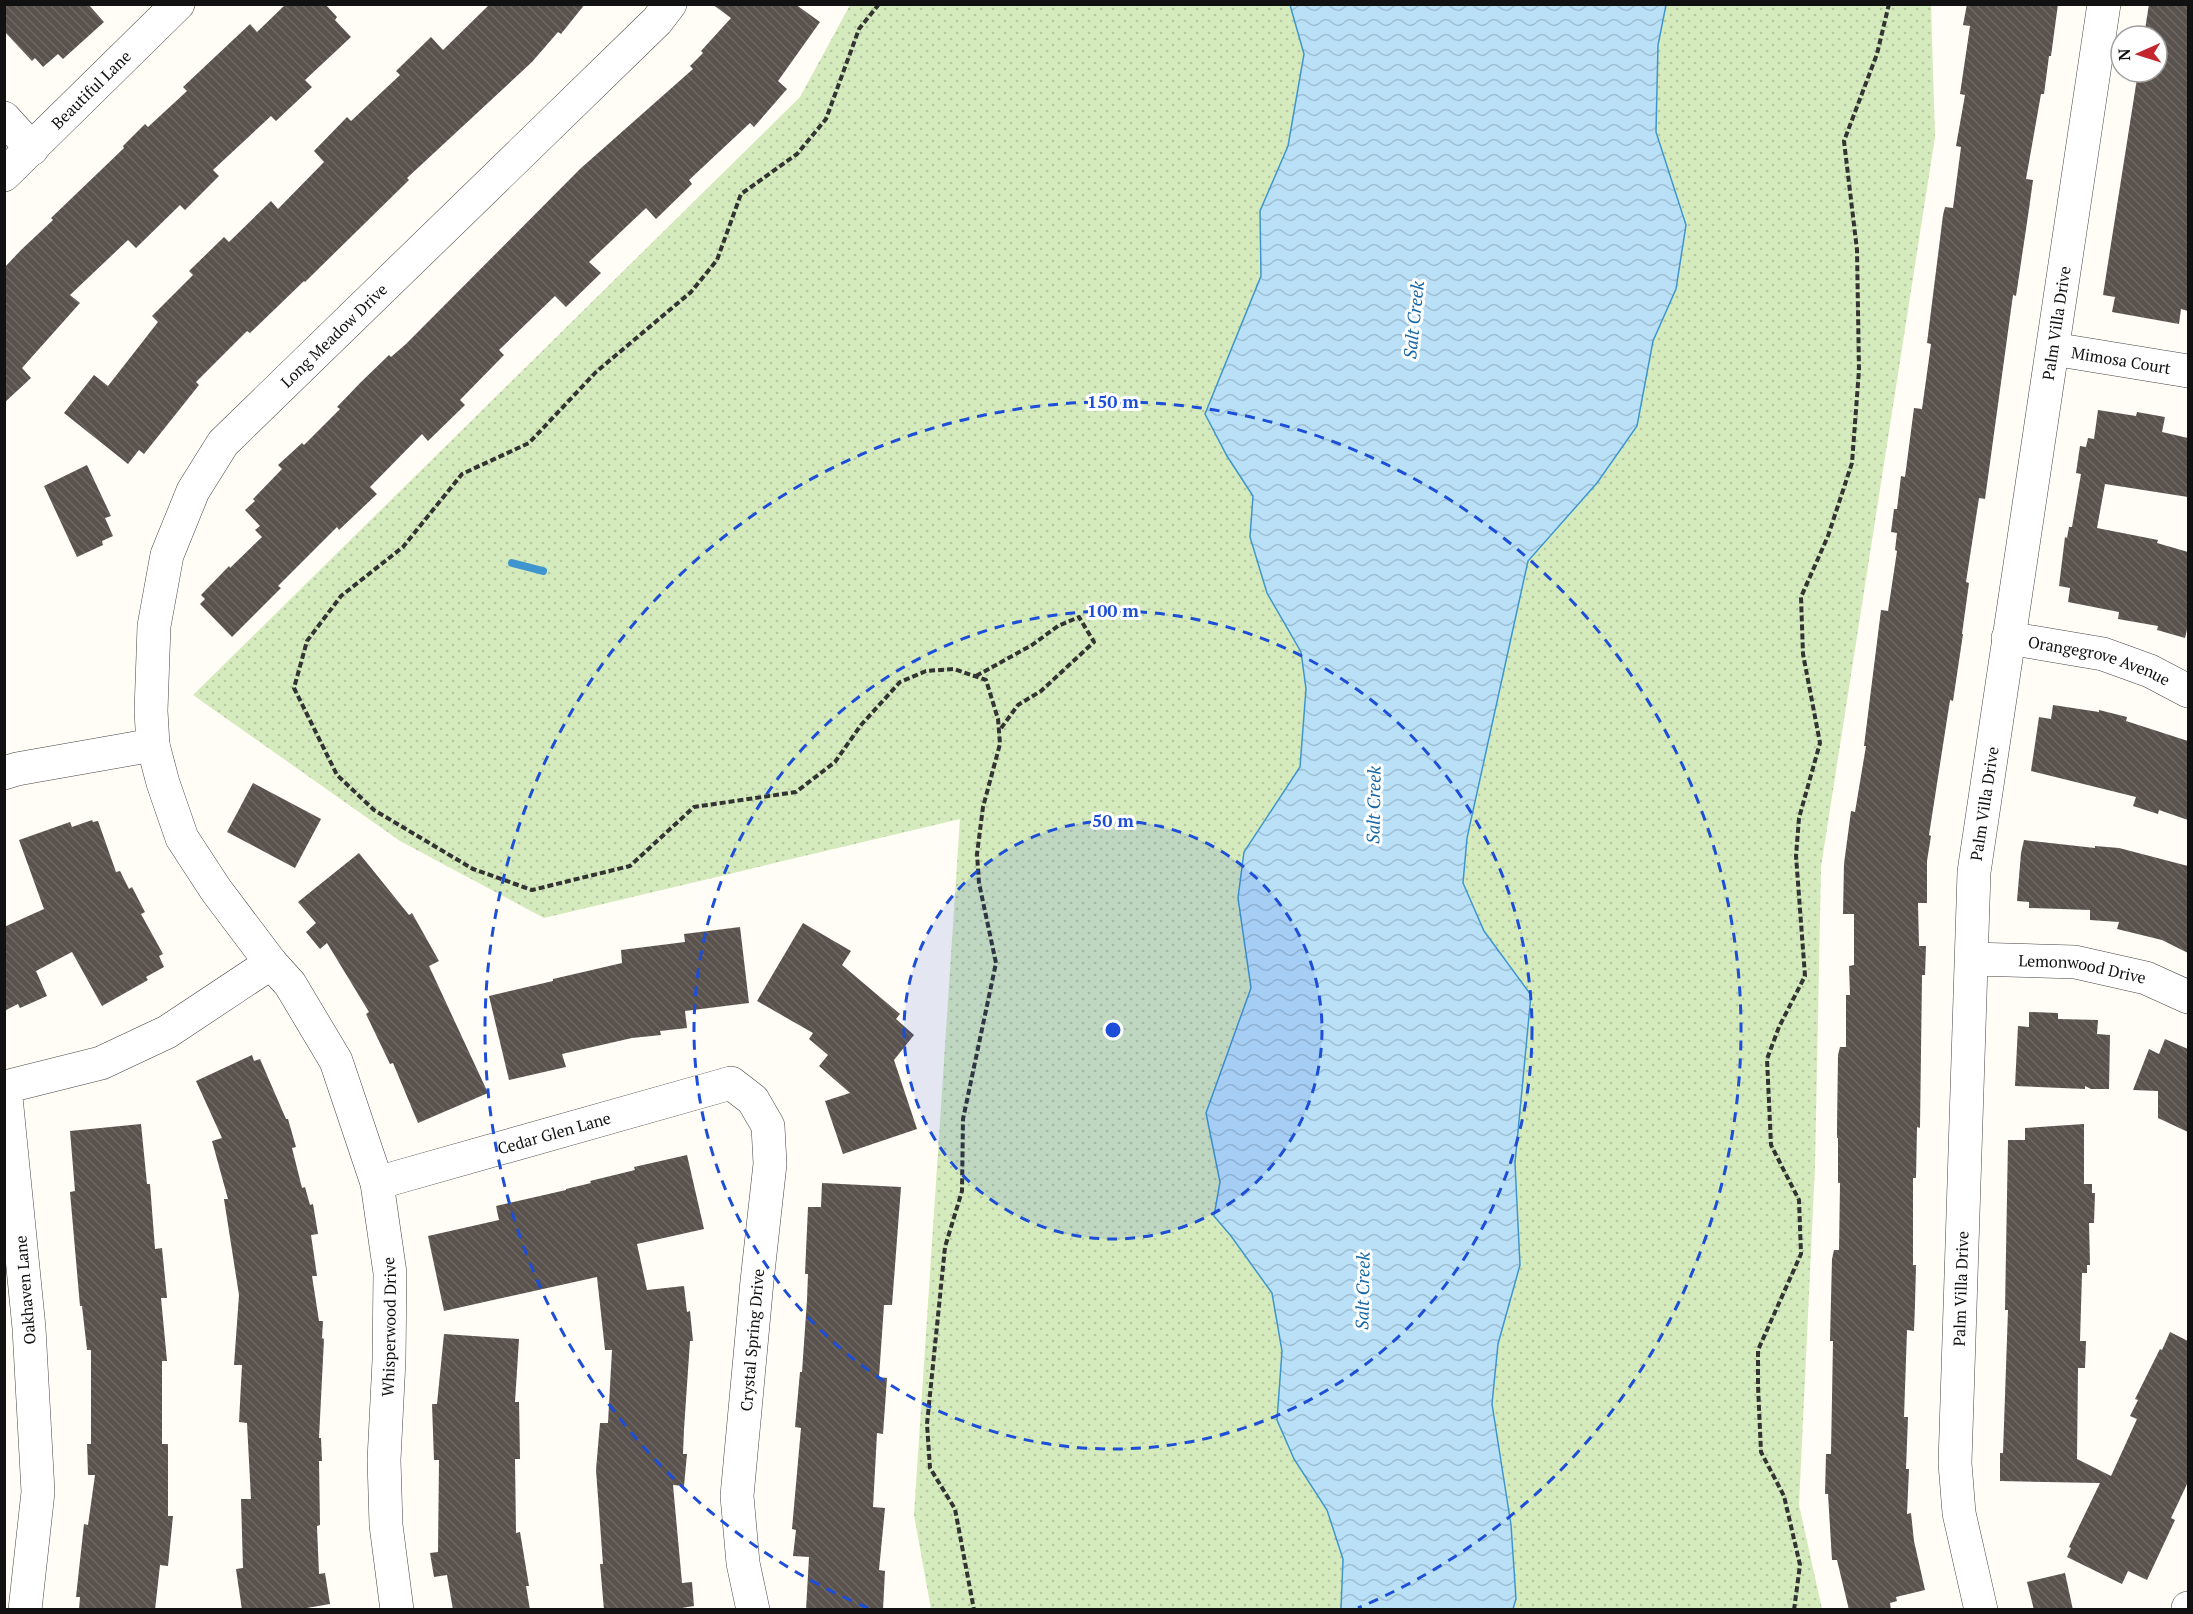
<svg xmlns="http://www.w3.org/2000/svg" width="2193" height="1614" font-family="'PT Serif',serif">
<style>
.grass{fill:url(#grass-dots)}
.water{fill:url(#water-waves);stroke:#3f96cf;stroke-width:1.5}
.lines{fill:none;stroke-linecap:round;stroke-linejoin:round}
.stream{stroke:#3f96cf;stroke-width:8}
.building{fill:url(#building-back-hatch)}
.minor-casing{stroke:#444;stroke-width:34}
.path{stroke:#333;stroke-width:4;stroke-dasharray:6 3;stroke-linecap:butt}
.minor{stroke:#fff;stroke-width:33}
.ring{fill:none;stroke:#1d4ed8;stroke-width:3;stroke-dasharray:10 8}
.labels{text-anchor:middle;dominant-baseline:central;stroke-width:6;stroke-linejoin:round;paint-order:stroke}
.street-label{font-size:16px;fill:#111;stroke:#fff}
.water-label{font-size:18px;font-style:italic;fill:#1768a6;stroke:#fff}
.centre{fill:#1d4ed8;stroke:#fff;stroke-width:3}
.ring-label{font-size:18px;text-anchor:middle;font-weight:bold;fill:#1d4ed8;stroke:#fff;stroke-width:6;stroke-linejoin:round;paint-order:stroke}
</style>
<defs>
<pattern id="grass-dots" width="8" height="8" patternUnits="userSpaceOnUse" patternTransform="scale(1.5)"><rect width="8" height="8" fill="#d5ebbd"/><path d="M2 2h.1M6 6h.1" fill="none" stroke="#b6c8a1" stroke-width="1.8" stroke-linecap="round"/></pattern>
<pattern id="water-waves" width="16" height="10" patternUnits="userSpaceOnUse" patternTransform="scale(1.5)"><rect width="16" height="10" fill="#b9e0f7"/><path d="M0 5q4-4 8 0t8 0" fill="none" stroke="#9ebfd3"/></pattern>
<pattern id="building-back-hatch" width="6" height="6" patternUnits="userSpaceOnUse" patternTransform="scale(1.5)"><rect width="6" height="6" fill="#5a524d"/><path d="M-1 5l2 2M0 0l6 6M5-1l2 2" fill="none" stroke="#6d6662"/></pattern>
</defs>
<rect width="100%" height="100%" fill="#fffdf5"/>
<path class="grass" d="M 850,5 L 1931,5 L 1935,137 L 1821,867 L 1815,1166 L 1799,1505 L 1822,1609 L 931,1609 L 914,1515 L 960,819 L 544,918 L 400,841 L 193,695 L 800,97 Z"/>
<path class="water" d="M 1290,5 L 1666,5 L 1658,45 L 1656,132 L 1686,225 L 1676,289 L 1653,341 L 1637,426 L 1597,483 L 1528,561 L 1467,838 L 1463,883 L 1484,931 L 1531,995 L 1515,1163 L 1520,1265 L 1498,1344 L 1492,1404 L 1511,1525 L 1516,1599 L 1513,1609 L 1341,1609 L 1343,1559 L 1327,1510 L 1294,1459 L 1277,1420 L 1282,1351 L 1272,1293 L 1231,1236 L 1214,1216 L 1220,1182 L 1206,1113 L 1251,988 L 1238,898 L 1244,852 L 1300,767 L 1306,689 L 1301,652 L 1267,593 L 1250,537 L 1253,496 L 1227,456 L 1205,414 L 1261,276 L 1260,211 L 1288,146 L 1304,54 Z"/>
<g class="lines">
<path class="stream" d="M 512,563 L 543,571"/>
</g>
<g class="building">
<path d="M 4,4 L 88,4 L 104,22 L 63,59 L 58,54 L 43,67 L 35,58 L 32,61 L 4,31 Z"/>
<path d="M 286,4 L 325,4 L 337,17 L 335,20 L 351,37 L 305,80 L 312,87 L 276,121 L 271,116 L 213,170 L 219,176 L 185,210 L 180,205 L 136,248 L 128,240 L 70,295 L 80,303 L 22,368 L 31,378 L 4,403 L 4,268 L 21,250 L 53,220 L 51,218 L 124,148 L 123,146 L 145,124 L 148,127 L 187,91 L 183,87 L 250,24 L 257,32 Z"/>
<path d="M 490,4 L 585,4 L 561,34 L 558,32 L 532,62 L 407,178 L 409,180 L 305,282 L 304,281 L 250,333 L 247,331 L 196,382 L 199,385 L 144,454 L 139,450 L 128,464 L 64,413 L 94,375 L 108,386 L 158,322 L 152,316 L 193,275 L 189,271 L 224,237 L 229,242 L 271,201 L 278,209 L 324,162 L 314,151 L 347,117 L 351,121 L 400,75 L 396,71 L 431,37 L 443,50 Z"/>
<path d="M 712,4 L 795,4 L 820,22 L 778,81 L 787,89 L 754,127 L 750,123 L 689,180 L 692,184 L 656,219 L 646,208 L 589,262 L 601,273 L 566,307 L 555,296 L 499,350 L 504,355 L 460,400 L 465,405 L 428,441 L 422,434 L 370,487 L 377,494 L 339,530 L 337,527 L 278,586 L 281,588 L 232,637 L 200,604 L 205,599 L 201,595 L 229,566 L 230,568 L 262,537 L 255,530 L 260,526 L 245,510 L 255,501 L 253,499 L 282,469 L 278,465 L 302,443 L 304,445 L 340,409 L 337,407 L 361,382 L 389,355 L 391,357 L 406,344 L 580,169 L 693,69 L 690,66 L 703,53 L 701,51 L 731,18 Z"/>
<path d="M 1967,4 L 2058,4 L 2051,56 L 2049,56 L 2044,94 L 2041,94 L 2026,179 L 2033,180 L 2029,209 L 2016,296 L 2013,295 L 1985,499 L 1979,498 L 1966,582 L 1969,583 L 1962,634 L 1963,634 L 1953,701 L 1950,700 L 1929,835 L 1931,836 L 1927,861 L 1927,903 L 1918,903 L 1919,946 L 1926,946 L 1925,975 L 1922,975 L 1920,1128 L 1917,1127 L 1916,1178 L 1913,1178 L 1913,1265 L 1916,1265 L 1915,1304 L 1914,1331 L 1907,1330 L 1904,1417 L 1908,1417 L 1906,1469 L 1909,1469 L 1907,1514 L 1911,1513 L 1914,1541 L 1925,1590 L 1896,1597 L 1897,1601 L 1890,1603 L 1891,1610 L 1849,1610 L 1837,1560 L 1832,1560 L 1828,1494 L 1825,1494 L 1826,1454 L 1831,1454 L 1833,1341 L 1830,1341 L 1832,1259 L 1834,1250 L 1839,1250 L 1840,1183 L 1838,1183 L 1838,1138 L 1837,1138 L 1837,1128 L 1838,1055 L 1840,1047 L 1846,1047 L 1846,995 L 1850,995 L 1849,966 L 1854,965 L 1854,914 L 1843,914 L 1844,864 L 1851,811 L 1855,812 L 1866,746 L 1864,746 L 1881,610 L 1888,611 L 1897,551 L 1895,550 L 1897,533 L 1891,532 L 1894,509 L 1897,509 L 1901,476 L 1905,477 L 1914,408 L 1922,409 L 1931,344 L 1927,343 L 1943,215 L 1945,207 L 1953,208 L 1961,147 L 1956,146 L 1965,95 L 1960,94 L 1970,26 L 1963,25 Z"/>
<path d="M 2149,4 L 2188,4 L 2188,311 L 2181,309 L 2179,324 L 2112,312 L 2115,297 L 2103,295 L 2138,72 L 2157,72 L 2157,36 L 2144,36 Z"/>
<path d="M 2098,410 L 2136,416 L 2137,412 L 2165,417 L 2162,432 L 2188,438 L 2188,497 L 2105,484 L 2097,528 L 2158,540 L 2157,543 L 2188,552 L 2188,625 L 2185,638 L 2157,630 L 2158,626 L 2118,619 L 2119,612 L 2068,602 L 2070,588 L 2059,586 L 2065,537 L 2067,538 L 2069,527 L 2072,527 L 2081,474 L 2076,473 L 2080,446 L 2086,447 L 2088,438 L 2094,439 Z"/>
<path d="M 87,465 L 111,516 L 105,518 L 113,536 L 102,541 L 103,545 L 77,557 L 44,486 Z"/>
<path d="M 2053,705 L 2099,712 L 2099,710 L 2127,717 L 2126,721 L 2188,741 L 2188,820 L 2159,810 L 2158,814 L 2133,806 L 2136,797 L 2031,771 L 2039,717 L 2051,719 Z"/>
<path d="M 253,783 L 321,819 L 295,868 L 227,832 Z"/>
<path d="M 92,820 L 93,822 L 98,821 L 116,872 L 120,871 L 129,889 L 132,887 L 145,912 L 141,914 L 163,954 L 159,956 L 164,967 L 146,977 L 148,980 L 102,1006 L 72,952 L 36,971 L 47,996 L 20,1008 L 18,1004 L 4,1011 L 4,927 L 44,909 L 19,840 L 70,822 L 72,827 Z"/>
<path d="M 2024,840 L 2095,848 L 2095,846 L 2119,848 L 2188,866 L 2188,953 L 2162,940 L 2117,929 L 2119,922 L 2090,920 L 2090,910 L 2029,908 L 2029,902 L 2017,901 L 2021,853 Z"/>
<path d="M 359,853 L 409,915 L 412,913 L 439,961 L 429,966 L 488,1093 L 418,1123 L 393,1063 L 390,1064 L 366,1014 L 369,1012 L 327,943 L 320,949 L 306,932 L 316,923 L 298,902 Z"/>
<path d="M 803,923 L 851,951 L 842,965 L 900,1014 L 896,1019 L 914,1035 L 894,1060 L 917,1129 L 843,1154 L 825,1101 L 850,1093 L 819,1066 L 828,1055 L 809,1039 L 813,1033 L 757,1001 Z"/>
<path d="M 740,927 L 749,1003 L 685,1011 L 687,1028 L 660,1031 L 661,1035 L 632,1038 L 562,1054 L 566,1067 L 509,1080 L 489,996 L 553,981 L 553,979 L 622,963 L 621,950 L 685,942 L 684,934 Z"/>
<path d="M 2029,1012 L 2058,1013 L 2058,1019 L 2098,1020 L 2097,1034 L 2110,1035 L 2109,1089 L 2091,1089 L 2085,1086 L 2085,1089 L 2015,1086 L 2018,1026 L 2029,1027 Z"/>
<path d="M 2165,1039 L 2188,1049 L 2188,1132 L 2158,1118 L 2158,1091 L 2133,1090 L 2149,1049 L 2159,1054 Z"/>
<path d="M 252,1055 L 254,1061 L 260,1059 L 286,1119 L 288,1119 L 296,1147 L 292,1148 L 302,1188 L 305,1187 L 310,1205 L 313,1204 L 318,1234 L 311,1235 L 317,1276 L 312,1276 L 319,1321 L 323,1321 L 322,1338 L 324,1339 L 319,1438 L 321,1438 L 322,1461 L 319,1461 L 320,1525 L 317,1526 L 319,1574 L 325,1573 L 330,1604 L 295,1610 L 242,1610 L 236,1569 L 243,1568 L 241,1499 L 251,1499 L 247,1423 L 239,1422 L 242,1365 L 234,1365 L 239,1295 L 224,1199 L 228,1199 L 212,1141 L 222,1138 L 196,1081 Z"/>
<path d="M 141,1124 L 147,1184 L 150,1184 L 155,1249 L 162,1248 L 167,1298 L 161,1298 L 167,1361 L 162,1361 L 162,1444 L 168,1444 L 168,1516 L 173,1516 L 168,1566 L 160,1565 L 155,1610 L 79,1610 L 80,1597 L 76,1597 L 84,1524 L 88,1525 L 95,1475 L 88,1475 L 87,1444 L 91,1444 L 91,1350 L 87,1350 L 82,1306 L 80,1306 L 70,1192 L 75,1191 L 70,1131 Z"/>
<path d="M 2084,1124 L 2084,1184 L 2092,1184 L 2092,1193 L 2095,1193 L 2094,1223 L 2089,1223 L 2090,1265 L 2087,1265 L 2087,1273 L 2082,1273 L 2080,1341 L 2086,1341 L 2085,1368 L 2078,1368 L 2077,1459 L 2111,1476 L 2137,1419 L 2130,1416 L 2138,1400 L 2135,1399 L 2160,1349 L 2162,1350 L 2170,1332 L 2188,1341 L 2188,1482 L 2171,1518 L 2175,1520 L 2147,1580 L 2128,1571 L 2122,1584 L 2067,1557 L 2071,1548 L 2069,1547 L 2100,1483 L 2000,1481 L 2000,1453 L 2003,1453 L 2008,1310 L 2005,1310 L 2008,1140 L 2025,1140 L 2025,1128 Z"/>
<path d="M 687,1155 L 704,1229 L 637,1244 L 647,1290 L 684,1286 L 687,1312 L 690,1311 L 693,1341 L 690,1341 L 684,1429 L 683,1454 L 687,1454 L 684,1486 L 673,1485 L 682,1583 L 692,1582 L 694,1606 L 669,1610 L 604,1610 L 600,1564 L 603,1564 L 596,1470 L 600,1423 L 608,1423 L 612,1350 L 605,1350 L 597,1277 L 444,1311 L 428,1236 L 499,1220 L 496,1206 L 566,1190 L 566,1189 L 591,1183 L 590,1181 L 635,1170 L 634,1167 Z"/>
<path d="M 822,1183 L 901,1187 L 892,1305 L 884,1305 L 879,1377 L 887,1378 L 883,1434 L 877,1433 L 873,1507 L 885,1508 L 879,1570 L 885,1571 L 883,1610 L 806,1610 L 809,1557 L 793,1556 L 796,1530 L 792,1529 L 801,1428 L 795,1427 L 800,1372 L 802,1372 L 807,1300 L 808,1274 L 805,1274 L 808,1207 L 821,1207 Z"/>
<path d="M 444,1334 L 519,1339 L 515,1402 L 519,1402 L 520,1459 L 515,1459 L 516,1533 L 520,1532 L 529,1586 L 526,1586 L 530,1610 L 453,1610 L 447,1575 L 434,1577 L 430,1553 L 438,1552 L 439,1460 L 434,1460 L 432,1404 L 437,1404 Z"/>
<path d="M 2065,1573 L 2073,1610 L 2034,1610 L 2027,1582 Z"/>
</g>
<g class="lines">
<g class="minor-casing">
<g id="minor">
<path d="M 4,118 L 32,149"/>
<path id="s1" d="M 4,175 L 178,4"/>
<path id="s2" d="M 2053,349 L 2188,371"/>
<path id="s3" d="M 2008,638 L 2103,654 L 2150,671 L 2188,691"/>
<path d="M 4,773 L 17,769 L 153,745"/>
<path id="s4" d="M 1972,959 L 2075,962 L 2146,978 L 2188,997"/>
<path id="s5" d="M 377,1183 L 731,1083 L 753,1100 L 768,1126 L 770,1164 L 757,1281 L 737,1496 L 743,1563 L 753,1610"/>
<path d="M 25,1610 L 38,1492 L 29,1328 L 5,1087 L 101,1063 L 167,1032 L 271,963"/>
<path id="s6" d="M 397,1610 L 386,1525 L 384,1460 L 389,1360 L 390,1273 L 377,1183 L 336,1061 L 290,984 L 271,963 L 216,890 L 182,838 L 163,783 L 153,745 L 151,711 L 154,626 L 167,555 L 193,491 L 223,443 L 657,21 L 670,4"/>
<path id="s7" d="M 1981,1610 L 1959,1513 L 1955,1463 L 1974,872 L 2104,4"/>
<path d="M 2188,1610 L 2188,1608"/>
</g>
</g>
<g class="path">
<path d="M 879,4 L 859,29 L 826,119 L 797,154 L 741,194 L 717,260 L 691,292 L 596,372 L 529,443 L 462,474 L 403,547 L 341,596 L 307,641 L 294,688 L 337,775 L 374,810 L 473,869 L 532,890 L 630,866 L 694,807 L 796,792 L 835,762 L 861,725 L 900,682 L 926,671 L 954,669 L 986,680 L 998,719 L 1000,744 L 983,807 L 977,854 L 979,883 L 996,963 L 963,1119 L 962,1191 L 945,1247 L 927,1424 L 930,1468 L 955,1509 L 974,1610"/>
<path d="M 976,676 L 1032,645 L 1058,626 L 1079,617 L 1094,642 L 1041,691 L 1018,705 L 999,731"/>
<path d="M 1794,1610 L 1800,1565 L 1784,1496 L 1761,1452 L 1758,1386 L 1758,1350 L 1801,1254 L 1799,1200 L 1771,1145 L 1767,1059 L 1779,1027 L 1805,976 L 1796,856 L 1799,818 L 1820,743 L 1803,654 L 1801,597 L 1828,536 L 1852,463 L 1859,370 L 1857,250 L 1844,141 L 1877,54 L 1889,4"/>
</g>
<use href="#minor" class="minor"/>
</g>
<circle cx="1113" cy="1030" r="209" fill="#1d4ed8" fill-opacity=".12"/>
<g class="ring">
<circle cx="1113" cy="1030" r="209"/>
<circle cx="1113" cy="1030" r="419"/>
<path d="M868 1608A628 628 0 1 1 1358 1608"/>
</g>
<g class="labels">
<g class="street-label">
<text stroke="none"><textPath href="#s1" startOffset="122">Beautiful Lane</textPath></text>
<text stroke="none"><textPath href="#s7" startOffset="1296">Palm Villa Drive</textPath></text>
<text stroke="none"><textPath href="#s6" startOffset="1398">Long Meadow Drive</textPath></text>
<text stroke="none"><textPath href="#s2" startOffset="69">Mimosa Court</textPath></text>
<text stroke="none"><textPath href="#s3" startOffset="94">Orangegrove Avenue</textPath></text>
<text stroke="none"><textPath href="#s7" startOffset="810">Palm Villa Drive</textPath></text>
<text stroke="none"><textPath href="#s4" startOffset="111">Lemonwood Drive</textPath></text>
<text stroke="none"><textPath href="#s5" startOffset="184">Cedar Glen Lane</textPath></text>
<text stroke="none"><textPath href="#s7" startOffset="324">Palm Villa Drive</textPath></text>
<text transform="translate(25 1290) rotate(-95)">Oakhaven Lane</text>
<text stroke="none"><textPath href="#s6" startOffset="284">Whisperwood Drive</textPath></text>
<text transform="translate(752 1340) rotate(-85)">Crystal Spring Drive</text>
</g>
<g class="water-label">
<text transform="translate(1413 320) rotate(-84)">Salt Creek</text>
<text transform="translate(1373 805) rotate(-89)">Salt Creek</text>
<text transform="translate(1362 1291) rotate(-89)">Salt Creek</text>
</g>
</g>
<circle cx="1113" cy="1030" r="9" class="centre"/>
<g class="ring-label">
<text x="1113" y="408">150 m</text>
<text x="1113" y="617">100 m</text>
<text x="1113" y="827">50 m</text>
</g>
<rect width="2193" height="1614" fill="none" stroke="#111111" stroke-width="12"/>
<g transform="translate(2139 54) rotate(267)"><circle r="28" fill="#ffffff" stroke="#a0a0a0" stroke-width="1.5"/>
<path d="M0-4.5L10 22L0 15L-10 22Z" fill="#c4262e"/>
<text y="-9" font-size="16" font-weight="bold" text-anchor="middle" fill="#111111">N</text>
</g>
</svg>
